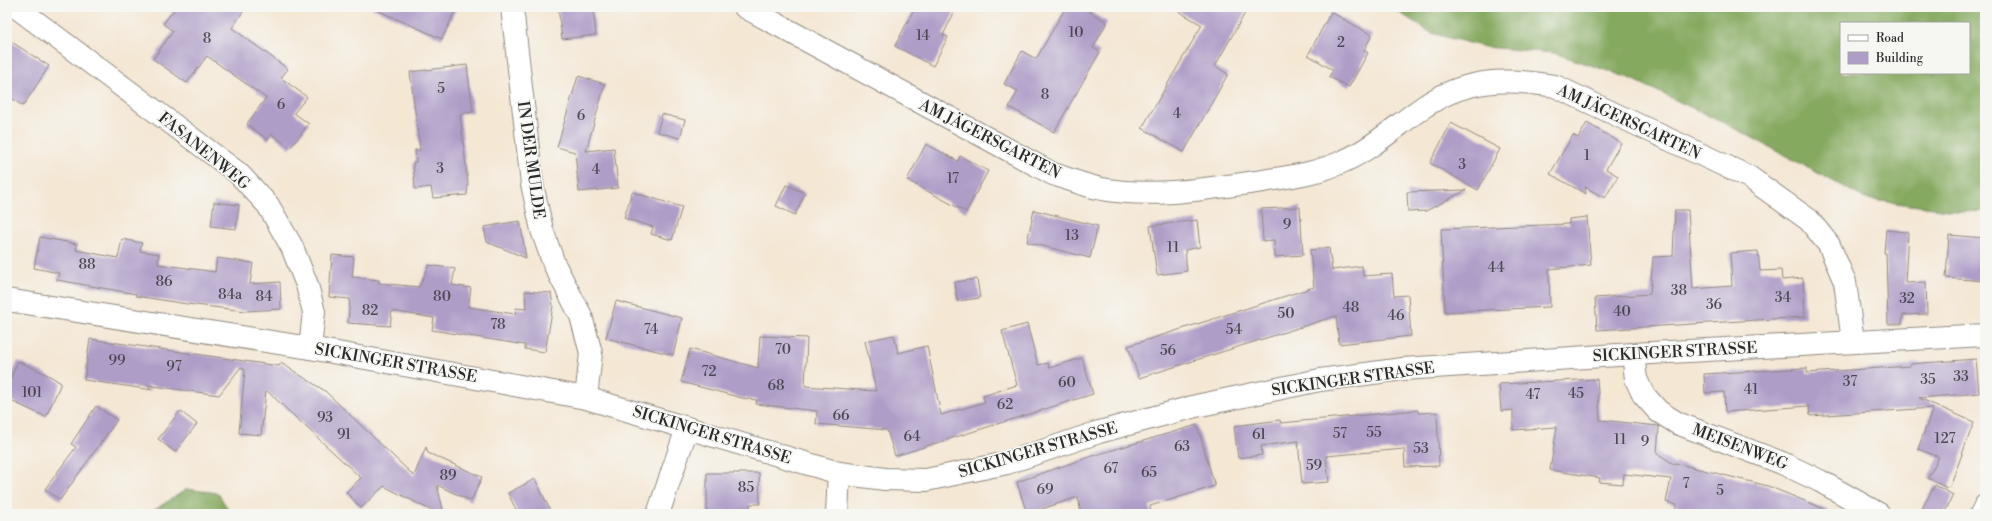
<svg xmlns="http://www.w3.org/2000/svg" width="1992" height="521" font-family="'Libre Bodoni',serif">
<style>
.forest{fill:#85a95e;stroke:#586a44;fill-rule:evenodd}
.building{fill:#ae9dc7}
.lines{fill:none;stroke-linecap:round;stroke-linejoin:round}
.minor-casing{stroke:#908980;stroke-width:24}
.tertiary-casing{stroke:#908980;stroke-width:24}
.minor{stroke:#fff;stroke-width:22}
.tertiary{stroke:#fff;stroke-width:22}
.labels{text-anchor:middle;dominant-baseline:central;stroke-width:3.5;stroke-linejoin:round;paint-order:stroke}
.number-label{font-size:14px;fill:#4c4852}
.street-label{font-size:16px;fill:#2b2b2b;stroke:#f6f6f2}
</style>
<rect width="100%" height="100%" fill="#f6f6f2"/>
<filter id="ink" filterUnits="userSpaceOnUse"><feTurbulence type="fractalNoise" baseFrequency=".025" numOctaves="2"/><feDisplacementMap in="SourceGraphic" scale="8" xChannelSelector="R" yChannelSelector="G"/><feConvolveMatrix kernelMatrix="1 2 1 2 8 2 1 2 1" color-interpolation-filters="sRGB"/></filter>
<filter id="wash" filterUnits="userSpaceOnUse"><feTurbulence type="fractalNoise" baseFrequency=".012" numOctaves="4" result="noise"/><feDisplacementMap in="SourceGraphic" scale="16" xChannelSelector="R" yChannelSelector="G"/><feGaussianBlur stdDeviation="0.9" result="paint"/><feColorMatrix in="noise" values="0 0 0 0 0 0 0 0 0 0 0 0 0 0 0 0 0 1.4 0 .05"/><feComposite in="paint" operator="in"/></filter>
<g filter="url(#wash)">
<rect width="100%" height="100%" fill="#f4e7d4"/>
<g class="forest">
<path d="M 1391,7 L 1985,7 L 1985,211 L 1963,212 L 1866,199 L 1738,130 L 1632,79 L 1554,53 L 1485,47 L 1431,33 ZM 1841,23 L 1969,23 L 1969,73 L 1841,73 Z"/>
<path d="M 187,489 L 218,493 L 231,514 L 148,514 Z"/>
</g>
<g id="blocks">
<g class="building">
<path d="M 176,7 L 246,7 L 232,28 L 288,69 L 281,78 L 307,97 L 294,113 L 309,124 L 290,148 L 272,134 L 268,140 L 247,124 L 266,98 L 207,56 L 187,83 L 153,59 L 173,31 L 163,24 Z"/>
<path d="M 370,7 L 457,7 L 442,39 Z"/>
<path d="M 558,7 L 593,7 L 596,35 L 562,39 Z"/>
<path d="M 915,7 L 957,7 L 943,35 L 948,37 L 933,66 L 895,46 Z"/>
<path d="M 1066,7 L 1082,7 L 1107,22 L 1093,48 L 1100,52 L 1054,132 L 1009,107 L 1018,91 L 1004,84 L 1022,51 L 1036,59 Z"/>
<path d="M 1171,7 L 1234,7 L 1245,13 L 1215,66 L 1228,74 L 1184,152 L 1142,128 L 1202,25 Z"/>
<path d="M 1331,12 L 1372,35 L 1364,50 L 1368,53 L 1349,87 L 1329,77 L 1333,70 L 1308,55 Z"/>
<path d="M 7,39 L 49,66 L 23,106 L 7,95 Z"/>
<path d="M 467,65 L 473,112 L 460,114 L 468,184 L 467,195 L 433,198 L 431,187 L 415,189 L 413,162 L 416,162 L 415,150 L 420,150 L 410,72 Z"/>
<path d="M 578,76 L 605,84 L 586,151 L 614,148 L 618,188 L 579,192 L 575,152 L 557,147 Z"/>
<path d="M 662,114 L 685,120 L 680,138 L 657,132 Z"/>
<path d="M 1451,123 L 1500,149 L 1478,190 L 1430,163 Z"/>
<path d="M 1587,123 L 1621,143 L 1606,169 L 1618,176 L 1605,198 L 1585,187 L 1586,194 L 1550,174 L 1573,135 L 1578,138 Z"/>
<path d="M 926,144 L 958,161 L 960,156 L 988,171 L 966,212 L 907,180 Z"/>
<path d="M 786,185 L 805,193 L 795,215 L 776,206 Z"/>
<path d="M 1466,190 L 1426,211 L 1408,212 L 1407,192 Z"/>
<path d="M 632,192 L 682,207 L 672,240 L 651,234 L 653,227 L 624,218 Z"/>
<path d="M 214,202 L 239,205 L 236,229 L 211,226 Z"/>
<path d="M 1300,207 L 1303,255 L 1275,257 L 1274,240 L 1263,241 L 1261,209 Z"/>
<path d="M 1034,210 L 1098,226 L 1090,258 L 1027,242 Z"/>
<path d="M 1675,210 L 1688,210 L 1693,289 L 1732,286 L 1730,253 L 1758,251 L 1760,271 L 1781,270 L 1782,280 L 1803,278 L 1805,317 L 1597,330 L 1595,298 L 1650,294 L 1653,257 L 1673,256 Z"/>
<path d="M 1587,217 L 1591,265 L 1549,269 L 1550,307 L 1445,312 L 1441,229 L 1569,224 L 1569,219 Z"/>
<path d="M 1197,220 L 1200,247 L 1185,250 L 1187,271 L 1157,275 L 1150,226 Z"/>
<path d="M 520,221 L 526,258 L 487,242 L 484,227 Z"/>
<path d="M 1886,230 L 1908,232 L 1905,283 L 1926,282 L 1927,314 L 1903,315 L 1902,324 L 1888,324 L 1886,253 L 1884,253 Z"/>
<path d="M 1949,235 L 1985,238 L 1985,281 L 1946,278 Z"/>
<path d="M 40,237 L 77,244 L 76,250 L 118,258 L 122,239 L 142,243 L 140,251 L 159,254 L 158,264 L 215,272 L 217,258 L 253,263 L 250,284 L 280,282 L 281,309 L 246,311 L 187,304 L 136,296 L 136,294 L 57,280 L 59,273 L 34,268 Z"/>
<path d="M 1329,248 L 1332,270 L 1362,266 L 1363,276 L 1392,274 L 1394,296 L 1408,295 L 1411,336 L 1339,344 L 1336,316 L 1139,378 L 1128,346 L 1314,287 L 1310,250 Z"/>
<path d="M 332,255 L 354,257 L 352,277 L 379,280 L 379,283 L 419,287 L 429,265 L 455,269 L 452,285 L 471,288 L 468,307 L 515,314 L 516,308 L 526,309 L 525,291 L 551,293 L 553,306 L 545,352 L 525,349 L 525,345 L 432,330 L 434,318 L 392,311 L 390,326 L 348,323 L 350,299 L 329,297 Z"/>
<path d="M 977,279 L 980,298 L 957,301 L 955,282 Z"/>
<path d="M 616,301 L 682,318 L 673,355 L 606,338 Z"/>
<path d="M 1027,324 L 1038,365 L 1048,363 L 1049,368 L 1082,358 L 1093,394 L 895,456 L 887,430 L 816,424 L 817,411 L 756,404 L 757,400 L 742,398 L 681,382 L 690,349 L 758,368 L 760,336 L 807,338 L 805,386 L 876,391 L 865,341 L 894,335 L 898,353 L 927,346 L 941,415 L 985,402 L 983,396 L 1017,385 L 1002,331 Z"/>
<path d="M 90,339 L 279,366 L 281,363 L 325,391 L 414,476 L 426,447 L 428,453 L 482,477 L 471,501 L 437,485 L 444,514 L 438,514 L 384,486 L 361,508 L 346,492 L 361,478 L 266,390 L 261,435 L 239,433 L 245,370 L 241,367 L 219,395 L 146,385 L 153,390 L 84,380 Z"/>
<path d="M 1976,359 L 1979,393 L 1919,398 L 1974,422 L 1949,489 L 1928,478 L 1939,457 L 1918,449 L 1933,408 L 1810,416 L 1809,406 L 1725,412 L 1724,392 L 1705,393 L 1704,374 L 1807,368 L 1807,373 L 1910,366 L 1910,364 Z"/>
<path d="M 18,361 L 50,376 L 61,383 L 46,417 L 7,399 L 7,387 Z"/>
<path d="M 1597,379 L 1600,420 L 1658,426 L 1659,427 L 1657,453 L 1675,465 L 1675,463 L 1768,486 L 1837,514 L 1674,514 L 1677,505 L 1666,502 L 1671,479 L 1624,474 L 1623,484 L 1599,482 L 1600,478 L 1550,470 L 1557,427 L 1513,430 L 1513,410 L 1501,411 L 1499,384 Z"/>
<path d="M 96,406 L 117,420 L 60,500 L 45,489 L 76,447 L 71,444 Z"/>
<path d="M 1418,410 L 1418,413 L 1437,412 L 1439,466 L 1405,467 L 1404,449 L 1326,456 L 1329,482 L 1302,484 L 1298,441 L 1261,446 L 1262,455 L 1238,458 L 1234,426 L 1280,420 L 1281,423 Z"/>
<path d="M 180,411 L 197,424 L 175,452 L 158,439 Z"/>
<path d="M 1197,425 L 1215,486 L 1150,506 L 1151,514 L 1081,514 L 1078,497 L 1027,514 L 1017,482 L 1089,457 Z"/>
<path d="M 707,473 L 759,473 L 760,504 L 750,504 L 750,514 L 707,514 Z"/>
<path d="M 535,479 L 552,514 L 518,514 L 508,493 Z"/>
<path d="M 1935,485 L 1953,495 L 1944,514 L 1919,514 Z"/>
</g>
</g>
</g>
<g filter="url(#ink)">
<use href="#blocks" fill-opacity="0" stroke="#908980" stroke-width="1"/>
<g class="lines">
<g class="minor-casing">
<g id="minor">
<path d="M 16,7 L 238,173 L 268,205 L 292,247 L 307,285 L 314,312 L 310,348"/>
<path d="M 512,7 L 532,184 L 542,230 L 554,264 L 581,316 L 591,353 L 586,398"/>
<path d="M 745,7 L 1053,174 C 1069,179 1086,186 1102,189 C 1152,198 1206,189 1256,182 C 1286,177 1317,174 1344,161 C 1373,148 1396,126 1422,108 C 1465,78 1505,78 1555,86 L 1749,177 L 1809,220 L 1829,245 L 1845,282 L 1853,341"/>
<path d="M 1633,354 L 1636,379 L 1643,394 L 1658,411 L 1677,423 L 1782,463 L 1820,481 L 1879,514"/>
<path d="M 658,514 L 687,428"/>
<path d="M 837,514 L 839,473"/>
<path d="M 1981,514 L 1985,506"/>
</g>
</g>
<g class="tertiary-casing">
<path id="tertiary" d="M 7,300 L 310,348 L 586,398 L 839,473 L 885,479 L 926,480 L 1007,463 L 1099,432 L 1196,406 L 1320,380 L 1403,369 L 1633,354 L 1985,335"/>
</g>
<use href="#minor" class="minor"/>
<use href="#tertiary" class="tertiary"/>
</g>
</g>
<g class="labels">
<g class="number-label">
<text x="1076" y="33">10</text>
<text x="923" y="36">14</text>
<text x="207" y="39">8</text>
<text x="1341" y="43">2</text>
<text x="441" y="89">5</text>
<text x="1045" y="95">8</text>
<text x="281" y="105">6</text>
<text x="1177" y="114">4</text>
<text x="581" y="116">6</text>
<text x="1587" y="156">1</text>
<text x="1462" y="165">3</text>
<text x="440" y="169">3</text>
<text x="596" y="170">4</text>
<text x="953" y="179">17</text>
<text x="1287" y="225">9</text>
<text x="1072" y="236">13</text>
<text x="1173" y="248">11</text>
<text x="87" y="265">88</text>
<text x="1496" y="268">44</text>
<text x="164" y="282">86</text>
<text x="1679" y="291">38</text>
<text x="230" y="295">84a</text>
<text x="264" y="297">84</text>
<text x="442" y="297">80</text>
<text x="1783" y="298">34</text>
<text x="1907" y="299">32</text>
<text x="1714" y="305">36</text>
<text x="1351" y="308">48</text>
<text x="370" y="311">82</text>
<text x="1622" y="312">40</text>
<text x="1286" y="314">50</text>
<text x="1396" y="316">46</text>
<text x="498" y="325">78</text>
<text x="651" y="330">74</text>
<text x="1234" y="330">54</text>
<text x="783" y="350">70</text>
<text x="1168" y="351">56</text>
<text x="117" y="361">99</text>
<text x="174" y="367">97</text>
<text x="709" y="372">72</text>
<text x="1961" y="377">33</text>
<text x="1928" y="380">35</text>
<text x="1850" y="382">37</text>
<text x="1067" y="383">60</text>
<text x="776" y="386">68</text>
<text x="1751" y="390">41</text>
<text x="32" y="393">101</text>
<text x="1576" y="394">45</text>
<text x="1533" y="395">47</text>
<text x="1005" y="405">62</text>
<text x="841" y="416">66</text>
<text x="325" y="418">93</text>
<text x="1374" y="433">55</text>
<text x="1340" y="434">57</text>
<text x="344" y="435">91</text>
<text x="1259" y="435">61</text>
<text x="912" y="437">64</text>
<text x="1945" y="439">127</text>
<text x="1620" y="440">11</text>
<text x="1645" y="442">9</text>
<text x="1182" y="447">63</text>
<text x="1421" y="449">53</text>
<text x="1314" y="466">59</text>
<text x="1111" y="469">67</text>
<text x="1149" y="473">65</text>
<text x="448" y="476">89</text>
<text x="1686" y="484">7</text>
<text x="746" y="488">85</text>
<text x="1045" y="490">69</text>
<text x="1720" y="491">5</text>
</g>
<g class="street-label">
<text transform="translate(1629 122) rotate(25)">AM JÄGERSGARTEN</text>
<text transform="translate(990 139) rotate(27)">AM JÄGERSGARTEN</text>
<text transform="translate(204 151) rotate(39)">FASANENWEG</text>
<text transform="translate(531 160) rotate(82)">IN DER MULDE</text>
<text transform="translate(1675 352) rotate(-3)">SICKINGER STRASSE</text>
<text transform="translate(396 363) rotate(10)">SICKINGER STRASSE</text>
<text transform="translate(1353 379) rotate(-8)">SICKINGER STRASSE</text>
<text transform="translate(712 435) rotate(17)">SICKINGER STRASSE</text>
<text transform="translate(1740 447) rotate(21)">MEISENWEG</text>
<text transform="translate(1038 450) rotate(-16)">SICKINGER STRASSE</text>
</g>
</g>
<rect width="1992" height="521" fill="none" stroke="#f6f6f2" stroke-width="24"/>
<rect x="1840" y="22" width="130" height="52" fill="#f6f6f2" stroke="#a5a5a2"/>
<rect x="1848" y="35" width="20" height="6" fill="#ffffff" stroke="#a5a5a2"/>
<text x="1876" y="42" font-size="12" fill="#2b2b2b">Road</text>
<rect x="1848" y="52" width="20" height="12" fill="#ae9dc7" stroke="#a5a5a2"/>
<text x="1876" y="62" font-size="12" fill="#2b2b2b">Building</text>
</svg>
